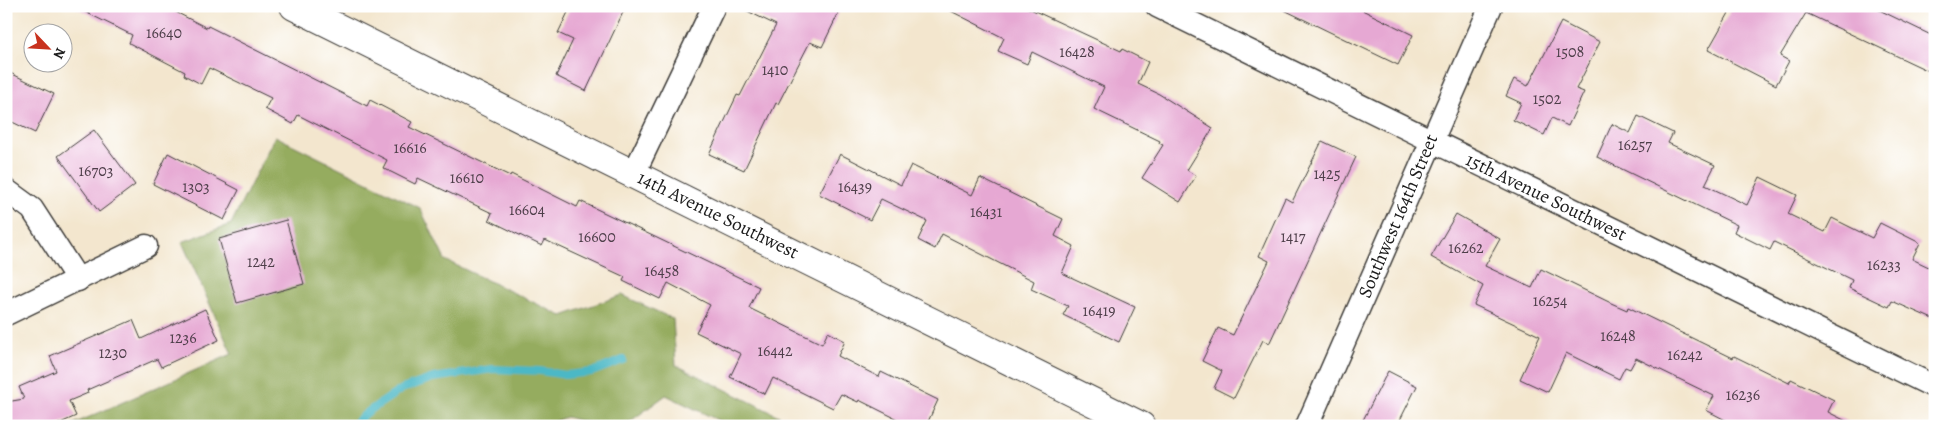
<svg xmlns="http://www.w3.org/2000/svg" width="1941" height="432" font-family="Alegreya,serif">
<style>
.forest{fill:#95ac5e;stroke:#58643d}
.lines{fill:none;stroke-linecap:round;stroke-linejoin:round}
.stream{stroke:#4bb8c6;stroke-width:8}
.building{fill:#e6a8d3}
.minor-casing{stroke:#3c3a37;stroke-width:25}
.tertiary-casing{stroke:#3c3a37;stroke-width:30}
.minor{stroke:#fff;stroke-width:22}
.tertiary{stroke:#fff;stroke-width:28}
.labels{text-anchor:middle;dominant-baseline:central;stroke-width:5;stroke-linejoin:round;paint-order:stroke}
.number-label{font-size:16px;fill:#4e3f4a}
.street-label{font-size:19px;fill:#1c1c1c;stroke:#fff}
</style>
<rect width="100%" height="100%" fill="#fff"/>
<filter id="ink" filterUnits="userSpaceOnUse"><feTurbulence type="fractalNoise" baseFrequency=".02" numOctaves="2"/><feDisplacementMap in="SourceGraphic" scale="10" xChannelSelector="R" yChannelSelector="G"/><feConvolveMatrix kernelMatrix="1 2 1 2 8 2 1 2 1" color-interpolation-filters="sRGB"/></filter>
<filter id="wash" filterUnits="userSpaceOnUse"><feTurbulence type="fractalNoise" baseFrequency=".0096" numOctaves="4" result="noise"/><feDisplacementMap in="SourceGraphic" scale="20" xChannelSelector="R" yChannelSelector="G"/><feGaussianBlur stdDeviation="1.12" result="paint"/><feColorMatrix in="noise" values="0 0 0 0 0 0 0 0 0 0 0 0 0 0 0 0 0 1.4 0 .05"/><feComposite in="paint" operator="in"/></filter>
<g filter="url(#wash)">
<rect width="100%" height="100%" fill="#f3e6ce"/>
<path class="forest" d="M 275,136 L 420,208 L 445,260 L 562,316 L 622,295 L 673,319 L 676,365 L 799,426 L 730,426 L 666,395 L 624,426 L 599,426 L 566,417 L 543,426 L 69,426 L 232,354 L 182,242 L 231,224 Z"/>
<g class="lines">
<path class="stream" d="M 351,426 L 369,411 L 402,389 L 433,378 L 493,369 L 540,371 L 566,375 L 592,372 L 623,360"/>
</g>
<g id="blocks">
<g class="building">
<path d="M 73,6 L 164,6 L 207,28 L 208,26 L 367,106 L 370,100 L 412,122 L 409,127 L 510,176 L 511,174 L 577,207 L 580,201 L 759,287 L 749,308 L 822,344 L 828,332 L 845,341 L 838,356 L 879,377 L 881,372 L 938,400 L 926,426 L 911,426 L 859,400 L 858,402 L 841,394 L 833,408 L 773,378 L 765,394 L 730,377 L 741,354 L 696,332 L 710,305 L 668,283 L 660,299 L 623,281 L 625,277 L 545,240 L 542,246 L 489,220 L 492,213 L 418,178 L 415,184 L 383,168 L 387,160 L 298,115 L 293,124 L 265,109 L 271,98 L 209,68 L 201,84 L 184,75 L 185,72 L 129,43 L 132,35 Z"/>
<path d="M 571,6 L 626,6 L 586,91 L 556,76 L 573,40 L 558,33 Z"/>
<path d="M 737,6 L 842,6 L 822,47 L 810,42 L 778,104 L 776,103 L 744,170 L 709,154 L 737,95 L 740,96 L 776,25 Z"/>
<path d="M 941,6 L 1024,6 L 1121,51 L 1122,49 L 1148,62 L 1138,84 L 1159,94 L 1213,128 L 1187,170 L 1196,176 L 1180,202 L 1142,178 L 1163,145 L 1159,143 L 1160,141 L 1094,109 L 1104,87 L 1032,52 L 1027,64 L 998,51 L 1004,38 Z"/>
<path d="M 1276,6 L 1354,6 L 1413,35 L 1398,65 Z"/>
<path d="M 1733,6 L 1871,6 L 1935,37 L 1935,74 L 1806,13 L 1780,56 L 1789,61 L 1776,85 L 1708,50 Z"/>
<path d="M 1561,22 L 1600,42 L 1576,89 L 1584,92 L 1568,126 L 1552,118 L 1544,135 L 1513,120 L 1521,103 L 1506,96 L 1514,79 L 1528,86 Z"/>
<path d="M 6,71 L 54,94 L 35,133 L 6,119 Z"/>
<path d="M 1638,116 L 1673,133 L 1668,143 L 1715,165 L 1705,185 L 1747,205 L 1760,177 L 1797,195 L 1788,214 L 1825,232 L 1832,218 L 1872,238 L 1880,223 L 1920,243 L 1912,259 L 1935,270 L 1935,320 L 1892,301 L 1889,307 L 1849,288 L 1852,280 L 1774,242 L 1770,250 L 1734,232 L 1737,225 L 1597,157 L 1612,124 L 1630,133 Z"/>
<path d="M 94,130 L 135,185 L 99,212 L 58,156 Z"/>
<path d="M 1322,141 L 1356,157 L 1269,344 L 1263,340 L 1234,398 L 1214,388 L 1222,371 L 1202,361 L 1218,328 L 1233,335 L 1269,261 L 1259,256 L 1285,198 L 1292,202 Z"/>
<path d="M 168,153 L 239,190 L 224,220 L 153,184 Z"/>
<path d="M 840,154 L 901,185 L 911,165 L 972,195 L 980,178 L 1063,219 L 1055,236 L 1074,246 L 1062,273 L 1135,307 L 1119,342 L 1063,315 L 1068,306 L 1031,289 L 1034,281 L 942,234 L 935,249 L 918,240 L 927,221 L 881,199 L 870,220 L 819,194 Z"/>
<path d="M 1456,214 L 1500,239 L 1485,266 L 1532,288 L 1541,269 L 1611,303 L 1627,310 L 1628,307 L 1733,358 L 1734,356 L 1789,383 L 1791,379 L 1834,400 L 1828,412 L 1856,426 L 1737,426 L 1706,410 L 1714,396 L 1636,358 L 1630,369 L 1625,367 L 1619,379 L 1566,353 L 1548,392 L 1520,379 L 1540,336 L 1474,305 L 1483,286 L 1431,257 Z"/>
<path d="M 286,220 L 304,284 L 237,303 L 219,239 Z"/>
<path d="M 205,309 L 219,340 L 161,367 L 157,359 L 87,390 L 88,393 L 69,401 L 76,416 L 54,426 L 6,426 L 6,402 L 24,399 L 19,387 L 56,371 L 50,356 L 133,320 L 141,339 Z"/>
<path d="M 1388,371 L 1417,386 L 1397,426 L 1360,426 Z"/>
</g>
</g>
</g>
<g filter="url(#ink)">
<use href="#blocks" fill-opacity="0" stroke="#3c3a37" stroke-width="1"/>
<g class="lines">
<g class="minor-casing">
<g id="minor">
<path d="M 1157,6 L 1935,387"/>
<path d="M 634,173 L 714,6"/>
<path d="M 6,190 L 32,209 L 78,280"/>
<path d="M 6,314 L 146,246"/>
<path d="M 1307,426 L 1491,6"/>
</g>
</g>
<g class="tertiary-casing">
<path id="tertiary" d="M 294,6 L 1141,426"/>
</g>
<use href="#minor" class="minor"/>
<use href="#tertiary" class="tertiary"/>
</g>
</g>
<g class="labels">
<g class="number-label">
<text x="164" y="33">16640</text>
<text x="1077" y="52">16428</text>
<text x="1570" y="52">1508</text>
<text x="775" y="70">1410</text>
<text x="1547" y="99">1502</text>
<text x="1635" y="145">16257</text>
<text x="410" y="148">16616</text>
<text x="96" y="171">16703</text>
<text x="1327" y="174">1425</text>
<text x="467" y="178">16610</text>
<text x="196" y="187">1303</text>
<text x="855" y="187">16439</text>
<text x="527" y="210">16604</text>
<text x="986" y="212">16431</text>
<text x="597" y="237">16600</text>
<text x="1293" y="237">1417</text>
<text x="1466" y="248">16262</text>
<text x="261" y="262">1242</text>
<text x="1884" y="265">16233</text>
<text x="662" y="271">16458</text>
<text x="1550" y="301">16254</text>
<text x="1099" y="311">16419</text>
<text x="1618" y="336">16248</text>
<text x="183" y="338">1236</text>
<text x="775" y="351">16442</text>
<text x="113" y="353">1230</text>
<text x="1685" y="355">16242</text>
<text x="1743" y="395">16236</text>
</g>
<g class="street-label">
<text transform="translate(1546 197) rotate(26)">15th Avenue Southwest</text>
<text transform="translate(718 215) rotate(26)">14th Avenue Southwest</text>
<text transform="translate(1398 216) rotate(-67)">Southwest 164th Street</text>
</g>
</g>
<rect width="1941" height="432" fill="none" stroke="#fff" stroke-width="25"/>
<g transform="translate(48 48) rotate(115)"><circle r="24" fill="#ffffff" stroke="#a4a4a4"/>
<path d="M0-4L9 19L0 12L-9 19Z" fill="#c8321e"/>
<text y="-8" font-size="14" font-weight="bold" text-anchor="middle" fill="#1c1c1c">N</text>
</g>
</svg>
